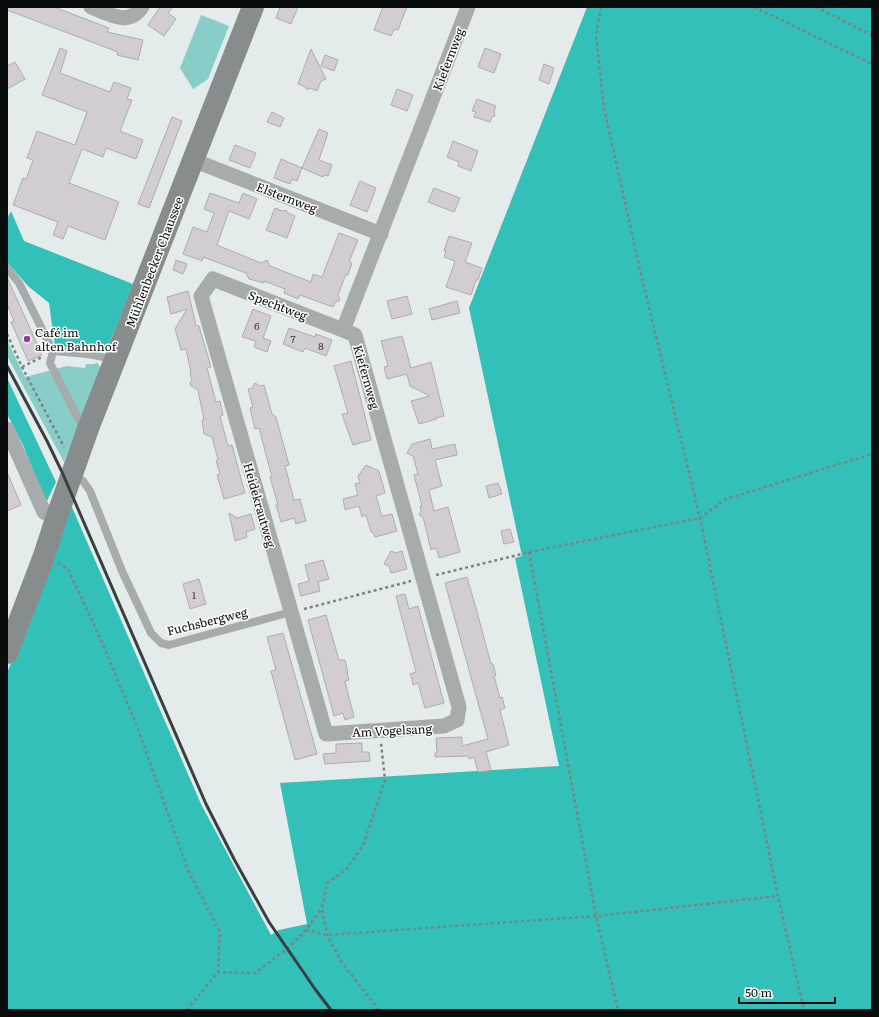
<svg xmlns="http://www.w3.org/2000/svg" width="879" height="1017" font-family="Literata,serif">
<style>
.green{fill:#88cdc7}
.forest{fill:#32c0b8}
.building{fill:#d2cdd3;stroke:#b0abb0}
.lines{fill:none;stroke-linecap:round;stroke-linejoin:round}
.path{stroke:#7d8383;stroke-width:2.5;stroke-dasharray:3 3;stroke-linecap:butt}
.service{stroke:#a7abab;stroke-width:8}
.minor{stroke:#a7abab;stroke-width:15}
.secondary{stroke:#878d8c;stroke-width:22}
.rail{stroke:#3a3f3f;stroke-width:3}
.poi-dot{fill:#96379f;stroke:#fff;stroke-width:1.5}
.labels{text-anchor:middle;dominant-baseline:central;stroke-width:3;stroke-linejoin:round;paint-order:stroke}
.number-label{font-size:10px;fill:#3b3c3e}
.street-label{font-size:12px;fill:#090c0c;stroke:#fff}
.poi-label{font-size:12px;fill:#090c0c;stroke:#fff;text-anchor:start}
</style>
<rect width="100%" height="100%" fill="#e3eceb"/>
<g class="green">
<path d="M 201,15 L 229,26 L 208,79 L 193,89 L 180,68 Z"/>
<path d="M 7,340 L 25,377 L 67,366 L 85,368 L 86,364 L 95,364 L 96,362 L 101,367 L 64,462 L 7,356 Z"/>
</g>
<g class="forest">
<path d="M 587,7 L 872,7 L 872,1010 L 7,1010 L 7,673 L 46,572 L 68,498 L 201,804 L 271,935 L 279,930 L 307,924 L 280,783 L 559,766 L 515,558 L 522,556 L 469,308 Z"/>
<path d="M 11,211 L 24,241 L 133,284 L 108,347 L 101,350 L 55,346 L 49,303 L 28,286 L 7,262 L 7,219 Z"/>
<path d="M 7,378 L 56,482 L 46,503 L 23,445 L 7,414 Z"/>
</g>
<g class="building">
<path d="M 7,7 L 54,7 L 109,28 L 107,32 L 143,40 L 138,60 L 117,55 L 118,52 L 7,10 Z"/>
<path d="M 160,7 L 173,7 L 168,13 L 176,19 L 164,36 L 148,25 Z"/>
<path d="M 280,7 L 298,7 L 291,24 L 276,18 Z"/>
<path d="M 383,7 L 407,7 L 398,30 L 394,29 L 391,36 L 374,30 Z"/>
<path d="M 60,48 L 67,51 L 60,73 L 110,92 L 114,82 L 131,88 L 127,99 L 132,100 L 120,131 L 143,140 L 136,159 L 106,148 L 103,157 L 82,149 L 69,183 L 119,202 L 105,240 L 68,226 L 63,239 L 53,235 L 58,222 L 13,205 L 23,178 L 26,179 L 33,160 L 27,158 L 37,131 L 75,145 L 87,112 L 42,95 Z"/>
<path d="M 485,48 L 501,54 L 494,73 L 478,67 Z"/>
<path d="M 311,49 L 326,79 L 321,81 L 317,91 L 310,88 L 307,90 L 305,87 L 298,84 Z"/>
<path d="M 325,55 L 338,60 L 334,71 L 321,66 Z"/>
<path d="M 15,62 L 25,79 L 7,89 L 7,66 Z"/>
<path d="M 544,64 L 554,68 L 549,84 L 539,80 Z"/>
<path d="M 397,89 L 413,95 L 407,111 L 391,105 Z"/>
<path d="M 477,99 L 496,106 L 494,111 L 495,116 L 492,117 L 490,122 L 474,117 L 476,112 L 472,111 Z"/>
<path d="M 272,112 L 284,118 L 280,127 L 267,122 Z"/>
<path d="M 172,117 L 182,121 L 149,208 L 138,204 Z"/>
<path d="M 319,129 L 328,133 L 319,160 L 332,165 L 328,176 L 324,175 L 323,177 L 302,168 L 297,181 L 292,179 L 290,184 L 274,178 L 281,159 L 302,168 Z"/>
<path d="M 453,141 L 478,151 L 471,171 L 458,166 L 459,162 L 447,157 Z"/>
<path d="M 235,145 L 256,153 L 250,168 L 229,160 Z"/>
<path d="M 360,181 L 376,188 L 367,212 L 350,205 Z"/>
<path d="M 434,188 L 460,198 L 454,212 L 428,202 Z"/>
<path d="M 210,193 L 239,203 L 243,193 L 257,199 L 249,219 L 229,211 L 217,245 L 261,263 L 267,260 L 270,266 L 311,282 L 313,274 L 322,277 L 339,233 L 358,240 L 349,262 L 352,263 L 348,275 L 346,274 L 338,295 L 340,300 L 335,303 L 333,307 L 300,295 L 298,299 L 284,293 L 285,289 L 264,281 L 264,283 L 249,279 L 246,273 L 238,270 L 203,257 L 202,261 L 183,254 L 193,227 L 207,232 L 214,213 L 204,209 Z"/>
<path d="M 275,208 L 283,211 L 286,210 L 288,213 L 295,216 L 287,238 L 266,230 Z"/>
<path d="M 449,236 L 472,243 L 465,262 L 482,268 L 478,280 L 476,280 L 471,295 L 446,287 L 455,261 L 444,257 L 446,251 L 444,251 Z"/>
<path d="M 176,260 L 187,264 L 183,274 L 173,270 Z"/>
<path d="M 7,277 L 42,355 L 28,361 L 11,322 L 14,321 L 7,304 Z"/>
<path d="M 188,291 L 196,325 L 199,326 L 211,367 L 207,368 L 216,402 L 220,401 L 223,415 L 220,416 L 228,446 L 232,445 L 245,493 L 224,499 L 217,475 L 220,474 L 216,461 L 218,459 L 212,437 L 204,434 L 202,420 L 204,420 L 198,390 L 191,386 L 190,382 L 192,380 L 190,373 L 191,372 L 186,349 L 181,350 L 175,329 L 187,309 L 171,314 L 167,297 Z"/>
<path d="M 407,296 L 412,314 L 392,319 L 387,301 Z"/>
<path d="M 457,301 L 460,313 L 432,320 L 429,309 Z"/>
<path d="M 253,309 L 271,316 L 263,338 L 271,341 L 267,352 L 254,347 L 256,341 L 242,337 Z"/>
<path d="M 289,328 L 315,337 L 316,334 L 332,340 L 326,356 L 305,348 L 303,352 L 283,344 Z"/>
<path d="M 402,336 L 411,368 L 431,362 L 444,416 L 436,418 L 437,419 L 419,424 L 411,401 L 430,396 L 410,386 L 407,374 L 387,379 L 384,367 L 388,366 L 381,341 Z"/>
<path d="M 351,361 L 371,440 L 353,445 L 342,414 L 348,413 L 334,366 Z"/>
<path d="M 255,383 L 260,386 L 264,385 L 272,414 L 276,417 L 289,465 L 285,466 L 294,500 L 300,499 L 306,521 L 296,524 L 294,518 L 281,522 L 276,505 L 278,505 L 270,477 L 272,477 L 259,428 L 255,429 L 250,408 L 253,407 L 248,389 L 252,388 Z"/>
<path d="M 430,439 L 432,449 L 455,444 L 457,455 L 435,460 L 442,486 L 429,490 L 434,511 L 448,507 L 460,552 L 439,558 L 436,548 L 431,550 L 423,517 L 419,515 L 421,511 L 420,506 L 422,506 L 414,475 L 418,474 L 413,456 L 407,453 L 412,444 Z"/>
<path d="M 366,465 L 379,471 L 385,493 L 376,496 L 382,516 L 392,514 L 397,531 L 375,537 L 373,532 L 371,532 L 366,515 L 362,517 L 359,506 L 345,510 L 343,499 L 358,495 L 355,484 L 360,483 L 358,476 Z"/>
<path d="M 7,472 L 21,505 L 7,511 Z"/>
<path d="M 498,483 L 502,494 L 489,498 L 486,486 Z"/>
<path d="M 229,513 L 237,518 L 251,514 L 255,529 L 246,532 L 247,537 L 235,541 Z"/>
<path d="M 510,529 L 514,542 L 504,544 L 501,531 Z"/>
<path d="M 391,551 L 396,553 L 402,551 L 407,569 L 391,573 L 389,566 L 384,564 Z"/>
<path d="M 323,560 L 329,579 L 318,582 L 320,591 L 301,596 L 298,584 L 309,581 L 305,565 Z"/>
<path d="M 467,577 L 476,608 L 491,664 L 493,664 L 496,675 L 494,676 L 500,698 L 502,697 L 505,708 L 500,710 L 509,745 L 486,752 L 491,770 L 486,771 L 478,772 L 474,757 L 469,759 L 468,756 L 435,757 L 435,753 L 437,752 L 436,738 L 462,737 L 462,746 L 488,739 L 445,583 Z"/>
<path d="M 199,579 L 206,604 L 190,609 L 183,584 Z"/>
<path d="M 405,594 L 409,609 L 418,606 L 444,703 L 425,708 L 418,683 L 413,685 L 412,679 L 410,674 L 416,672 L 396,596 Z"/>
<path d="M 326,615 L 339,660 L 345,660 L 348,673 L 347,673 L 349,680 L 345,681 L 354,717 L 345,720 L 343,713 L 334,716 L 308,620 Z"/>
<path d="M 283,633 L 317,754 L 295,760 L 271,671 L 276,670 L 267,637 Z"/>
<path d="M 362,743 L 362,752 L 369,752 L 370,761 L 325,764 L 323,754 L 336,753 L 336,744 Z"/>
</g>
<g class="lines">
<g class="path">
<path d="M 601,7 L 596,36 L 604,108 L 640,270 L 700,518 L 778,896 L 804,1010"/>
<path d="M 754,7 L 872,64"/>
<path d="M 816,7 L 872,35"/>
<path d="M 7,334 L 22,367 L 64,447"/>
<path d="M 22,367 L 42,357"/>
<path d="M 529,552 L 596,916 L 618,1010"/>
<path d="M 58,563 L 68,569 L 101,640 L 138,729 L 188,870 L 220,932 L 218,972"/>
<path d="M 436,575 L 534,551 L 700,518 L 726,499 L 872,454"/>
<path d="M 304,609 L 411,581"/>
<path d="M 306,930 L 327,935 L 596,916 L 778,896"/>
<path d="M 187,1010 L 218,972 L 255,973 L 287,949 L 306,930 L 322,908"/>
<path d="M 379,1010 L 342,963 L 327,935 L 322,908 L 327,883 L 345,871 L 363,846 L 385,780 L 381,743"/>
</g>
<g class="service">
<path d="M 7,268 L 19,283 L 53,351 L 50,363 L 79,420 L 89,426"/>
<path d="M 53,351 C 74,353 95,353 115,361"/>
<path d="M 72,476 L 83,481 L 90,491 L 122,571 L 151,633 L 161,643 L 169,645 L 291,612"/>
</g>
<g class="minor">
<path d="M 91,7 C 109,14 128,27 142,7"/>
<path d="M 193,160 L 381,234"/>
<path d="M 343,330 L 213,279 L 201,296 L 326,734 L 444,726 L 457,720 L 459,707 L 355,335 L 343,330 L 468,7"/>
<path d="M 7,429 L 44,512 L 56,519"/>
</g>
<path class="secondary" d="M 7,653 L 44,556 L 56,519 L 89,426 L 253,7"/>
<path class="rail" d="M 7,366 L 47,441 L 62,472 L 206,804 L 234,859 L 269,922 L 315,989 L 331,1010"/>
</g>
<circle class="poi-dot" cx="27" cy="339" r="4"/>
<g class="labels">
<g class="number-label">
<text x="257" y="325">6</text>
<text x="293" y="338">7</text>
<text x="321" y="345">8</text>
<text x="194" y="594">1</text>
</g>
<g class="street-label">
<text transform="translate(448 59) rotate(-69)">Kiefernweg</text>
<text transform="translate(287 197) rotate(21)">Elsternweg</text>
<text transform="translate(154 262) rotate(-69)">Mühlenbecker Chaussee</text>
<text transform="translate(278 305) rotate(21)">Spechtweg</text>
<text transform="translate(367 377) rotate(74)">Kiefernweg</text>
<text transform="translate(260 505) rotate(74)">Heidekrautweg</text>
<text transform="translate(207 621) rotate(-14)">Fuchsbergweg</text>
<text transform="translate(392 730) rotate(-3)">Am Vogelsang</text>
</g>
<g class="poi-label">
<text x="35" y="332">Café im<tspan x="35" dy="14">alten Bahnhof</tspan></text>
</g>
</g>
<rect width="879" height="1017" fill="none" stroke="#090c0c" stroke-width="16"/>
<path d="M739 997v6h96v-6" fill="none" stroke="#090c0c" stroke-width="2"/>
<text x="745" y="997" font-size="12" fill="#090c0c" stroke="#ffffff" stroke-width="3" paint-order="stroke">50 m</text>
</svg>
